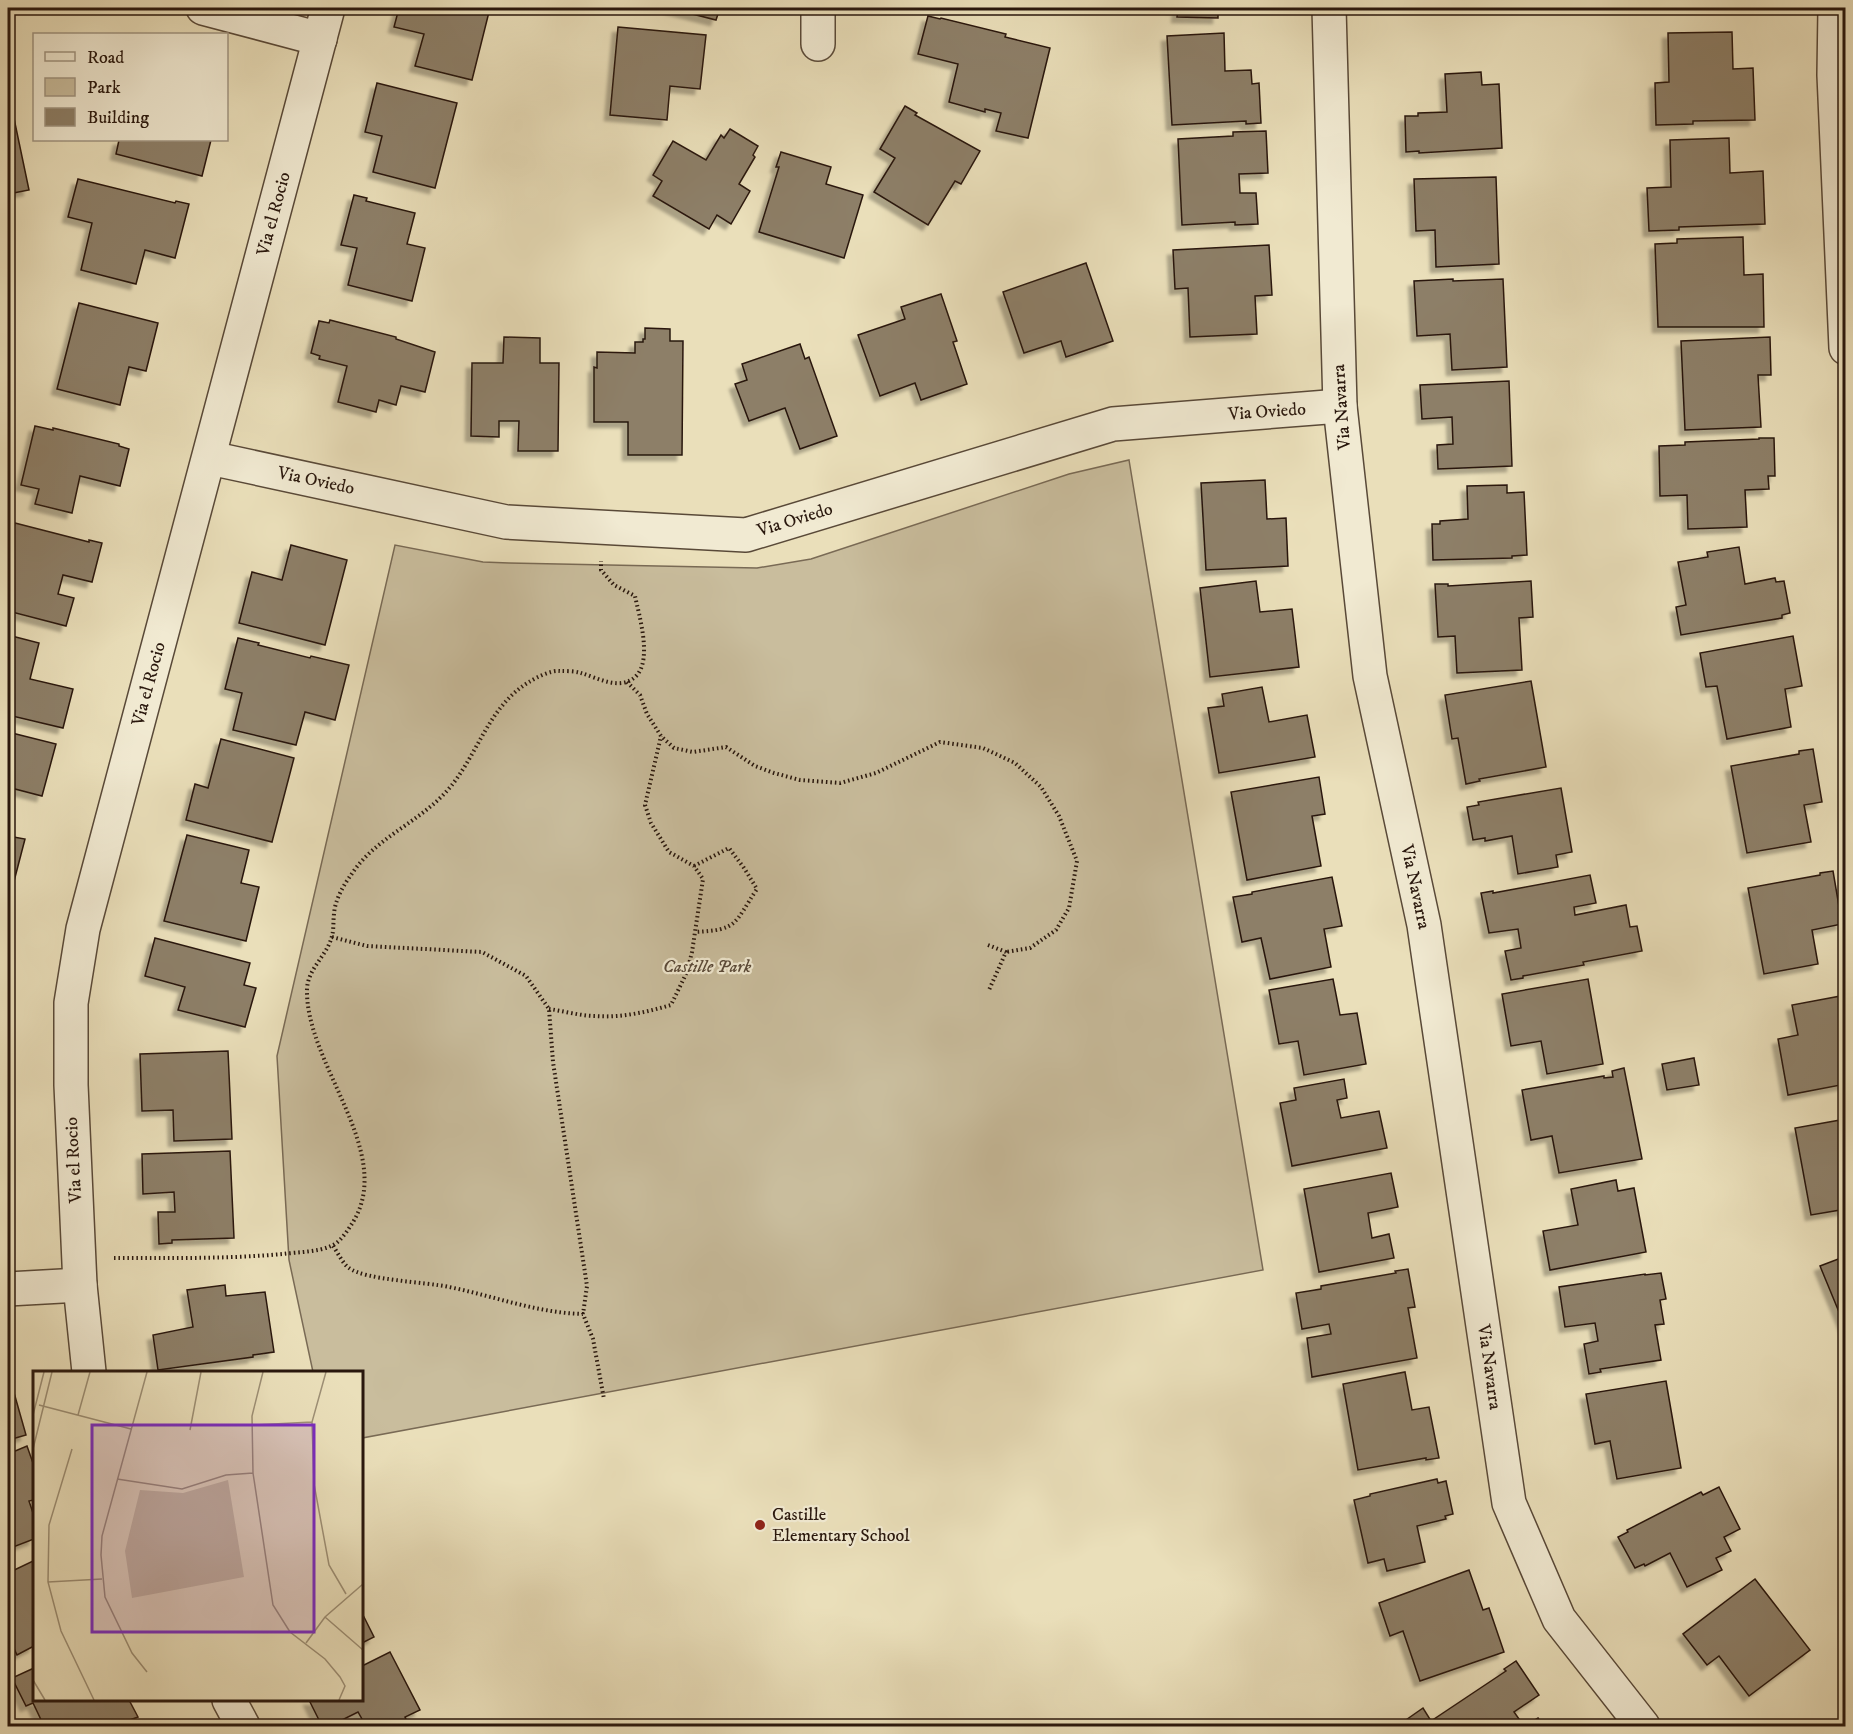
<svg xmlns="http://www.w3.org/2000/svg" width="1853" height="1734" font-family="'IM FELL DW Pica',serif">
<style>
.green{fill:#c9bd9d;stroke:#796a55;stroke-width:1.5}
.building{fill:#8d7f67;stroke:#29170d;stroke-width:1.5;filter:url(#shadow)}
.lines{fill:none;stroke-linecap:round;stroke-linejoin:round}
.minor-casing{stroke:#594938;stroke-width:36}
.path{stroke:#29170d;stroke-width:4;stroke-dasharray:1.5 3;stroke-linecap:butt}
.minor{stroke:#f1ead2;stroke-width:33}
.poi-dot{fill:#8f2418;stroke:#f1ead2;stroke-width:2}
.labels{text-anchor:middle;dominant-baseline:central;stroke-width:4.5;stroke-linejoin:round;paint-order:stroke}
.street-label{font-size:18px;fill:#29170d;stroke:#f1ead2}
.park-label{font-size:18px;font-style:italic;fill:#594938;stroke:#f1ead2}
.poi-label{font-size:18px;fill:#29170d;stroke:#f1ead2;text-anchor:start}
.inset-road{fill:none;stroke:#9d8f75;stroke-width:1.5}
.view{fill:#7b2cbf;fill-opacity:0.15;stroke:#7b2cbf;stroke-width:3}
.inset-edge{fill:none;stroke:#29170d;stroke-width:3}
</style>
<defs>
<filter id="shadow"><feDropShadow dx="-5.5" dy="5.5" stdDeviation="1.5" flood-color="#0004"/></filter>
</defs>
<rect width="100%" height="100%" fill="#eadfba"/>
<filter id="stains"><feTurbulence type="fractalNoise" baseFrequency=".00333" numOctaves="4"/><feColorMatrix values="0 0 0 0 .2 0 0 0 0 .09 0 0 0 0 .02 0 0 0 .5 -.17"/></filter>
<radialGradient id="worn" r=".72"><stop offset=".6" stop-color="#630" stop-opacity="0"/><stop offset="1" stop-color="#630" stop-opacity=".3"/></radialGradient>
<path class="green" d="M 1129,460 L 1263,1270 L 362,1438 L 362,1372 L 313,1372 L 289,1260 L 277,1056 L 395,545 L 483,562 L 509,563 L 757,568 L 811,559 L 1069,474 Z"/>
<g class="building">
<path d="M 399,8 L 490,8 L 472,80 L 415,66 L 424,34 L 394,27 Z"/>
<path d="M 669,8 L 720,8 L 716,20 Z"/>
<path d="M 1171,8 L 1218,8 L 1218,18 L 1177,17 L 1178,8 Z"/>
<path d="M 928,16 L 940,19 L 941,18 L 1006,34 L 1005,37 L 1050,48 L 1028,138 L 996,131 L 1001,113 L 985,109 L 985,112 L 949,102 L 958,64 L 918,54 Z"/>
<path d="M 618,27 L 706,35 L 700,89 L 670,86 L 667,120 L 610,115 Z"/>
<path d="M 1732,32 L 1733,69 L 1753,68 L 1755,120 L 1693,121 L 1693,124 L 1656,125 L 1655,83 L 1669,82 L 1668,33 Z"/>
<path d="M 1224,33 L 1225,71 L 1251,70 L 1252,84 L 1259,83 L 1261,123 L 1246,124 L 1246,121 L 1172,125 L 1167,36 Z"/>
<path d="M 1481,72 L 1482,85 L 1499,84 L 1502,148 L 1419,153 L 1419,151 L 1406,152 L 1405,116 L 1418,116 L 1418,113 L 1447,112 L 1445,74 Z"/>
<path d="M 377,83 L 457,103 L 435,188 L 373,172 L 382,136 L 365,132 Z"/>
<path d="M 8,104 L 11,104 L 29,190 L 8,194 Z"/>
<path d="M 905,106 L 917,113 L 915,115 L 980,151 L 961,184 L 955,181 L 928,225 L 874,192 L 895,158 L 880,149 Z"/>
<path d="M 730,129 L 758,146 L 753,155 L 755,157 L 739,184 L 750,191 L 731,224 L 717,215 L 709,229 L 653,196 L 662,181 L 653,175 L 673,141 L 706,160 L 721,135 L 724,138 Z"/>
<path d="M 1266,131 L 1268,173 L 1239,174 L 1240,193 L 1256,193 L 1258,224 L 1235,225 L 1235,222 L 1182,225 L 1178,139 L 1233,136 L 1233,132 Z"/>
<path d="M 1729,138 L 1730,173 L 1763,171 L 1765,224 L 1679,227 L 1679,230 L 1649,231 L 1647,188 L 1671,187 L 1670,140 Z"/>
<path d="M 119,140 L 211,140 L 202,176 L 116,154 Z"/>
<path d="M 781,152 L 831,167 L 826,184 L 863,195 L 844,258 L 759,232 L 779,167 L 776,167 Z"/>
<path d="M 1496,177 L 1499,264 L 1436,267 L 1435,230 L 1416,231 L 1414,179 Z"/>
<path d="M 78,179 L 175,203 L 176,201 L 189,204 L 175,258 L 145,250 L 136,284 L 81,270 L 92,223 L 68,217 Z"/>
<path d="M 354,195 L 367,198 L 366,201 L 415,213 L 407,244 L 425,248 L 412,301 L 348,285 L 357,248 L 341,245 Z"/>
<path d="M 1743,237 L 1744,275 L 1763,274 L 1764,327 L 1658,327 L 1655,244 L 1677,243 L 1677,239 Z"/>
<path d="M 1269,245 L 1272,295 L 1255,296 L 1257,334 L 1190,337 L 1188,288 L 1175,289 L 1173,250 Z"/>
<path d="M 1086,263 L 1113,341 L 1066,357 L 1061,341 L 1024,353 L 1003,292 Z"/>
<path d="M 1453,279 L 1453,281 L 1503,279 L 1507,367 L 1452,370 L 1450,334 L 1417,336 L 1414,281 Z"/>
<path d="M 941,294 L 957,341 L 953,342 L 967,384 L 921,400 L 915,383 L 880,396 L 858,335 L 905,319 L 901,307 Z"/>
<path d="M 79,303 L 158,323 L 146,371 L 129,367 L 120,405 L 57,389 Z"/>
<path d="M 330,320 L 396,337 L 396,339 L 435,352 L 425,392 L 401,386 L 396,405 L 379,400 L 376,412 L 338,402 L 347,366 L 319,359 L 320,356 L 311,353 L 319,321 L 329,323 Z"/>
<path d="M 645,328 L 670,329 L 670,341 L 683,341 L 682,455 L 628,455 L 628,422 L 594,422 L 594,367 L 597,368 L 597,352 L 635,353 L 635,342 L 643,342 L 643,339 L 645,339 Z"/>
<path d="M 504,337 L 540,338 L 540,363 L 559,363 L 558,451 L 518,451 L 519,421 L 499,421 L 499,437 L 471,436 L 472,363 L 503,363 Z"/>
<path d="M 1770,337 L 1771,375 L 1758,375 L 1761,427 L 1685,430 L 1681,341 Z"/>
<path d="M 800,344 L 805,359 L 809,357 L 837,436 L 800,449 L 785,408 L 749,421 L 735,384 L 747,380 L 742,364 Z"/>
<path d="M 1509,381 L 1512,466 L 1438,469 L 1437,445 L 1453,444 L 1452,417 L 1422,419 L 1420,385 Z"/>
<path d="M 35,426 L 53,430 L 53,428 L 119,444 L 119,446 L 129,449 L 120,486 L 80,476 L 72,513 L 35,504 L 39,489 L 21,485 Z"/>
<path d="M 1759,438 L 1774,438 L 1775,476 L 1768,476 L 1769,489 L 1745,490 L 1747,527 L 1688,529 L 1687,495 L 1660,496 L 1659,446 L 1685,445 L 1685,442 L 1759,439 Z"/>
<path d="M 1265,480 L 1267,519 L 1286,518 L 1288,566 L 1206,570 L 1201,483 Z"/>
<path d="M 1507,485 L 1507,493 L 1524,492 L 1527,555 L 1512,556 L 1512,558 L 1433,560 L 1432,524 L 1440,524 L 1440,521 L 1468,519 L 1467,486 Z"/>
<path d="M 15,523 L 89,542 L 89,540 L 102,543 L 92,582 L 63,575 L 58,594 L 74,598 L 66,626 L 8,611 L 8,552 Z"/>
<path d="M 291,545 L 347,560 L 325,645 L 239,623 L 252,572 L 282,580 Z"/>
<path d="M 1739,547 L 1745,584 L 1775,578 L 1776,582 L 1784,581 L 1790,613 L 1782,615 L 1782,618 L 1681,635 L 1676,607 L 1686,605 L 1678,562 L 1708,557 L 1707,552 Z"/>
<path d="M 1256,581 L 1260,612 L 1292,609 L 1299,667 L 1210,677 L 1200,588 Z"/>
<path d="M 1531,581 L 1533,617 L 1519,618 L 1522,670 L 1457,673 L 1455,636 L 1438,637 L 1435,584 L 1448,584 L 1448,586 Z"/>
<path d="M 8,635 L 39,643 L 30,679 L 73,689 L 63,728 L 8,715 Z"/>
<path d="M 1793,636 L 1802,686 L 1785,689 L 1791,727 L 1727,739 L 1717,686 L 1706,687 L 1700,653 Z"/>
<path d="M 238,638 L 259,643 L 258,645 L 310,658 L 311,656 L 349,665 L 335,720 L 305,712 L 296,745 L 233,730 L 242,693 L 225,689 Z"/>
<path d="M 1531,681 L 1546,767 L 1479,779 L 1480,781 L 1466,784 L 1458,738 L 1452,739 L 1445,695 Z"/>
<path d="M 1262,687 L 1269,722 L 1307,715 L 1315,757 L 1219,773 L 1208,708 L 1224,706 L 1222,694 Z"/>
<path d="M 8,732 L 56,744 L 42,796 L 11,788 L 8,803 Z"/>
<path d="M 221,739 L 294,758 L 272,842 L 186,820 L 195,784 L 208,788 Z"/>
<path d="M 1813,749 L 1822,802 L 1804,805 L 1811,842 L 1747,853 L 1731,766 L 1799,754 L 1799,751 Z"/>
<path d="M 1319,777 L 1325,814 L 1312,816 L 1321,866 L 1247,880 L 1231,792 Z"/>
<path d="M 1561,788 L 1572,852 L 1556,855 L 1558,867 L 1518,874 L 1512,836 L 1485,841 L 1485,838 L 1473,840 L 1467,807 L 1479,805 L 1478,802 Z"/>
<path d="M 187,835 L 249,850 L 241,883 L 259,887 L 246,941 L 164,921 Z"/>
<path d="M 8,836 L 25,839 L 12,889 L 8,888 Z"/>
<path d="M 1833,871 L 1842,924 L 1812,930 L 1818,964 L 1764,974 L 1748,888 L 1820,875 L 1820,873 Z"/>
<path d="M 1590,875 L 1596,903 L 1574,907 L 1575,915 L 1626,905 L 1630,927 L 1637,926 L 1642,951 L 1583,962 L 1584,965 L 1523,976 L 1523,978 L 1511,980 L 1505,951 L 1521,948 L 1518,929 L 1489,933 L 1481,893 L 1493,891 L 1493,893 Z"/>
<path d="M 1332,877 L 1342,926 L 1324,929 L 1331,967 L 1270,979 L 1261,938 L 1242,942 L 1233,897 L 1252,894 L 1252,892 Z"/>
<path d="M 155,938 L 250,963 L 244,985 L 256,988 L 245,1027 L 178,1010 L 185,987 L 145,976 Z"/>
<path d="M 1333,979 L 1340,1015 L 1357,1013 L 1366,1064 L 1304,1075 L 1298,1041 L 1279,1044 L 1269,990 Z"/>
<path d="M 1588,979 L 1603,1064 L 1547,1074 L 1541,1041 L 1511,1046 L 1502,994 Z"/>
<path d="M 1846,995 L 1846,1084 L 1788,1095 L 1778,1039 L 1798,1035 L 1792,1005 Z"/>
<path d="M 228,1051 L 232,1139 L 174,1141 L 173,1110 L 142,1111 L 140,1054 Z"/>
<path d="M 1694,1058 L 1699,1085 L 1667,1090 L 1662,1064 Z"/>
<path d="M 1624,1068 L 1642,1159 L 1559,1173 L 1552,1136 L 1531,1140 L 1522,1090 L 1604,1076 L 1604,1078 L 1613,1077 L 1612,1071 Z"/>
<path d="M 1344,1079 L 1347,1098 L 1337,1100 L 1341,1118 L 1379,1111 L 1387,1148 L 1292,1166 L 1280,1103 L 1296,1100 L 1294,1088 Z"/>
<path d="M 1846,1119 L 1846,1209 L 1811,1215 L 1795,1128 Z"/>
<path d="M 230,1151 L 234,1238 L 172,1240 L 172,1243 L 159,1244 L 158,1212 L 175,1212 L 174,1192 L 143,1194 L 142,1154 Z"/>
<path d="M 1391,1173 L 1398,1207 L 1368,1213 L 1372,1238 L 1389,1234 L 1394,1258 L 1319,1272 L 1304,1189 Z"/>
<path d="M 1616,1180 L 1618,1191 L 1634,1188 L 1646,1252 L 1550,1270 L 1543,1231 L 1578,1225 L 1571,1189 Z"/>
<path d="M 1846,1256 L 1846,1329 L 1820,1266 Z"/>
<path d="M 1408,1269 L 1415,1307 L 1408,1308 L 1417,1358 L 1312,1377 L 1307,1338 L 1331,1334 L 1329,1324 L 1302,1329 L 1296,1293 L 1321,1289 L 1321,1286 L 1396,1273 L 1395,1271 Z"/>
<path d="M 1661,1273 L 1666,1299 L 1660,1300 L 1664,1324 L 1655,1325 L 1661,1360 L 1600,1369 L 1601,1372 L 1589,1374 L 1584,1344 L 1598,1341 L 1595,1323 L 1565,1327 L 1559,1287 L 1645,1274 L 1645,1275 Z"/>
<path d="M 225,1285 L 226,1296 L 265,1292 L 274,1352 L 253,1355 L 253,1357 L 158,1370 L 153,1335 L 193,1327 L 187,1290 Z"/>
<path d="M 1405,1372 L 1412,1410 L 1429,1407 L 1439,1458 L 1426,1460 L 1426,1458 L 1358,1470 L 1343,1384 Z"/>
<path d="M 1666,1381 L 1681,1468 L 1617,1479 L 1610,1441 L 1595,1444 L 1586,1394 Z"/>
<path d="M 11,1382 L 26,1435 L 12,1439 L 12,1437 L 8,1438 L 8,1383 Z"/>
<path d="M 27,1446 L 34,1466 L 34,1500 L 29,1501 L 34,1516 L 34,1539 L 8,1549 L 8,1454 Z"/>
<path d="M 1437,1479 L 1438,1483 L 1446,1481 L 1453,1514 L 1445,1516 L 1446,1519 L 1417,1526 L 1425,1562 L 1387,1571 L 1384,1559 L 1368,1563 L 1354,1500 L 1370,1496 L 1370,1494 Z"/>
<path d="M 1719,1487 L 1740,1529 L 1724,1537 L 1731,1551 L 1716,1558 L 1722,1570 L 1687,1587 L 1670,1553 L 1645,1566 L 1644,1564 L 1635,1568 L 1618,1537 L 1628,1532 L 1627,1530 L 1701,1492 L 1703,1495 Z"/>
<path d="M 33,1561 L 34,1564 L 34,1646 L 17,1655 L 8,1635 L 8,1573 Z"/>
<path d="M 1469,1570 L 1483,1610 L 1489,1608 L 1504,1652 L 1420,1681 L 1403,1631 L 1390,1636 L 1379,1603 Z"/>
<path d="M 1755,1579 L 1810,1650 L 1749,1696 L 1719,1656 L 1707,1665 L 1683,1634 Z"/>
<path d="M 362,1613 L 374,1637 L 362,1643 Z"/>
<path d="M 390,1652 L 420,1710 L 405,1717 L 409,1726 L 366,1726 L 358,1712 L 334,1724 L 332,1721 L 322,1726 L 309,1700 L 362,1700 L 362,1666 Z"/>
<path d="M 1516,1661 L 1539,1695 L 1514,1712 L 1524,1726 L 1407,1726 L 1403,1722 L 1423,1708 L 1431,1721 L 1506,1671 L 1504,1669 Z"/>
<path d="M 34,1668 L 34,1700 L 129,1700 L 138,1717 L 113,1726 L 44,1726 L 33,1703 L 26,1706 L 12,1678 Z"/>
<path d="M 1538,1718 L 1543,1726 L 1525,1726 Z"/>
</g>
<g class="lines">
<g class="minor-casing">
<g id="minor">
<path d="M 203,8 L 320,39"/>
<path d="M 1329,8 L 1340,406 L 1370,676 L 1424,925 L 1509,1503 L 1559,1619 L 1643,1726"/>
<path d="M 1835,8 L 1834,75 L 1846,348"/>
<path d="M 818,44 L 818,8"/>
<path d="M 210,458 L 506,522 L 746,535 L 1113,424 L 1340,406"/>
<path d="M 8,1289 L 80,1285"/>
<path d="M 89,1372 L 80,1285 L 71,1085 L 71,1003 L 83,929 L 328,8"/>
<path d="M 229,1700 L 243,1726"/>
</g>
</g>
<g class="path">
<path d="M 627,682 L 640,695 L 647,714 L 661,736 L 674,748 L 693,752 L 726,747 L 755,766 L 774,773 L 800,780 L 840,783 L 876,773 L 940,742 L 983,748 L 1015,763 L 1041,787 L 1059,816 L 1077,861 L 1069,908 L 1056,930 L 1030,948 L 1006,952"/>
<path d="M 694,866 L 729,848 L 744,868 L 757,889 C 734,923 739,930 695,932"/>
<path d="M 332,937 L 367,946 L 482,952 L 526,976 L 549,1009 L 553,1062 L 587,1286 L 583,1314"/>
<path d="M 988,945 L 1006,952 L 989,990"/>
<path d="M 549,1009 C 564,1011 580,1016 596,1016 C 621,1018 647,1012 671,1005 L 687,972 L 692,952 L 703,879 L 694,866 L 669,852 L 651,823 L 645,805 L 661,736"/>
<path d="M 333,1246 C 338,1253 343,1264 349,1268 C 365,1280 426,1282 449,1287 C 494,1296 537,1313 583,1314 L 593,1339 L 604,1399"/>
<path d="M 114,1258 C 170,1258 227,1259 283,1254 C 298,1252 318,1252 331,1246 C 340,1243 348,1230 353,1222 C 396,1152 305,1064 307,989 C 308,968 327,956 332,936 C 334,929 333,921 334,914 C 335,900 343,886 351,875 C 374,839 416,824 445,793 C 477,759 487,707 529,682 C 537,677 551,670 560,671 C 566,671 575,671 581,673 C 598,678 622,692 637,675 C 652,658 639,615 635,596 L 614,585 L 601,570 L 601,561"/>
</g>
<use href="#minor" class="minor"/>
</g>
<circle class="poi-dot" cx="760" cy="1525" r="6"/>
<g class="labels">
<g class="street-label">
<text transform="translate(274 214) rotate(-75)">Via el Rocio</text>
<text transform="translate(1342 407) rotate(-94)">Via Navarra</text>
<text transform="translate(1267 412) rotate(-4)">Via Oviedo</text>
<text transform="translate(316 481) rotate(12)">Via Oviedo</text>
<text transform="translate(795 520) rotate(-17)">Via Oviedo</text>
<text transform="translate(149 684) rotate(-75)">Via el Rocio</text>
<text transform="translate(1415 887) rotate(78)">Via Navarra</text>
<text transform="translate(74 1160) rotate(-93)">Via el Rocio</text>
<text transform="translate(1489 1367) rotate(82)">Via Navarra</text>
</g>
<g class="park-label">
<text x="707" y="967">Castille Park</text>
</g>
<g class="poi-label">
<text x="772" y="1515">Castille<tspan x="772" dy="21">Elementary School</tspan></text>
</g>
</g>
<g transform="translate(33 1371)">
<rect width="330" height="330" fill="#eadfba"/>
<path d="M 195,109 L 211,206 L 99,227 L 92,180 L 107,119 L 150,122 Z" fill="#c9bd9d"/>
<path class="inset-road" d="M 230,1 L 219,45 L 220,102 L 240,234 L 257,261 L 292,288 L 307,306 L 312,315 L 306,329M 293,1 L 279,51 L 281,113 L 296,194 L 313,223M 6,34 L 98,58M 0,44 L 11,1M 45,44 L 57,1M 219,54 L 279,51M 157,59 L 168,1M 0,78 L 19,1M 39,78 L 16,154 L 15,211 L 28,260 L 61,329M 84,108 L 149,118 L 193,104 L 220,102M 15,211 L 69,208M 292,246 L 330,279M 273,272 L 292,246 L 330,213M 114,301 L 99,282 L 72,226 L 68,184 L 69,165 L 114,1M 0,309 L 12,329"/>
<path class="view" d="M 59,54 L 281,54 L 281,261 L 59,261 Z"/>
<rect width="330" height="330" class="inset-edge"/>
</g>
<rect width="1853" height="1734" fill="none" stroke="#eadfba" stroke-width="30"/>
<rect x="9" y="9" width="1835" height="1716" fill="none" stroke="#29170d" stroke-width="3"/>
<rect x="15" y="15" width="1823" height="1704" fill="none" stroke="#29170d" stroke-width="1.5"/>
<rect x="33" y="33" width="195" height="108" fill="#f1ead2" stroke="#a19683" stroke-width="1.5"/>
<rect x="45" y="52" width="30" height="9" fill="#f1ead2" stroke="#a19683" stroke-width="1.5"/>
<text x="87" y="63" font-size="18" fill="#29170d">Road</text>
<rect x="45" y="78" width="30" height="18" fill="#c9bd9d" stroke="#a19683" stroke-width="1.5"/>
<text x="87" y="93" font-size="18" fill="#29170d">Park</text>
<rect x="45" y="108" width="30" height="18" fill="#8d7f67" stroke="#a19683" stroke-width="1.5"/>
<text x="87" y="123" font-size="18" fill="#29170d">Building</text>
<rect width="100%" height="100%" filter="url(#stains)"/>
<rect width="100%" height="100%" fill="url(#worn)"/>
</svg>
